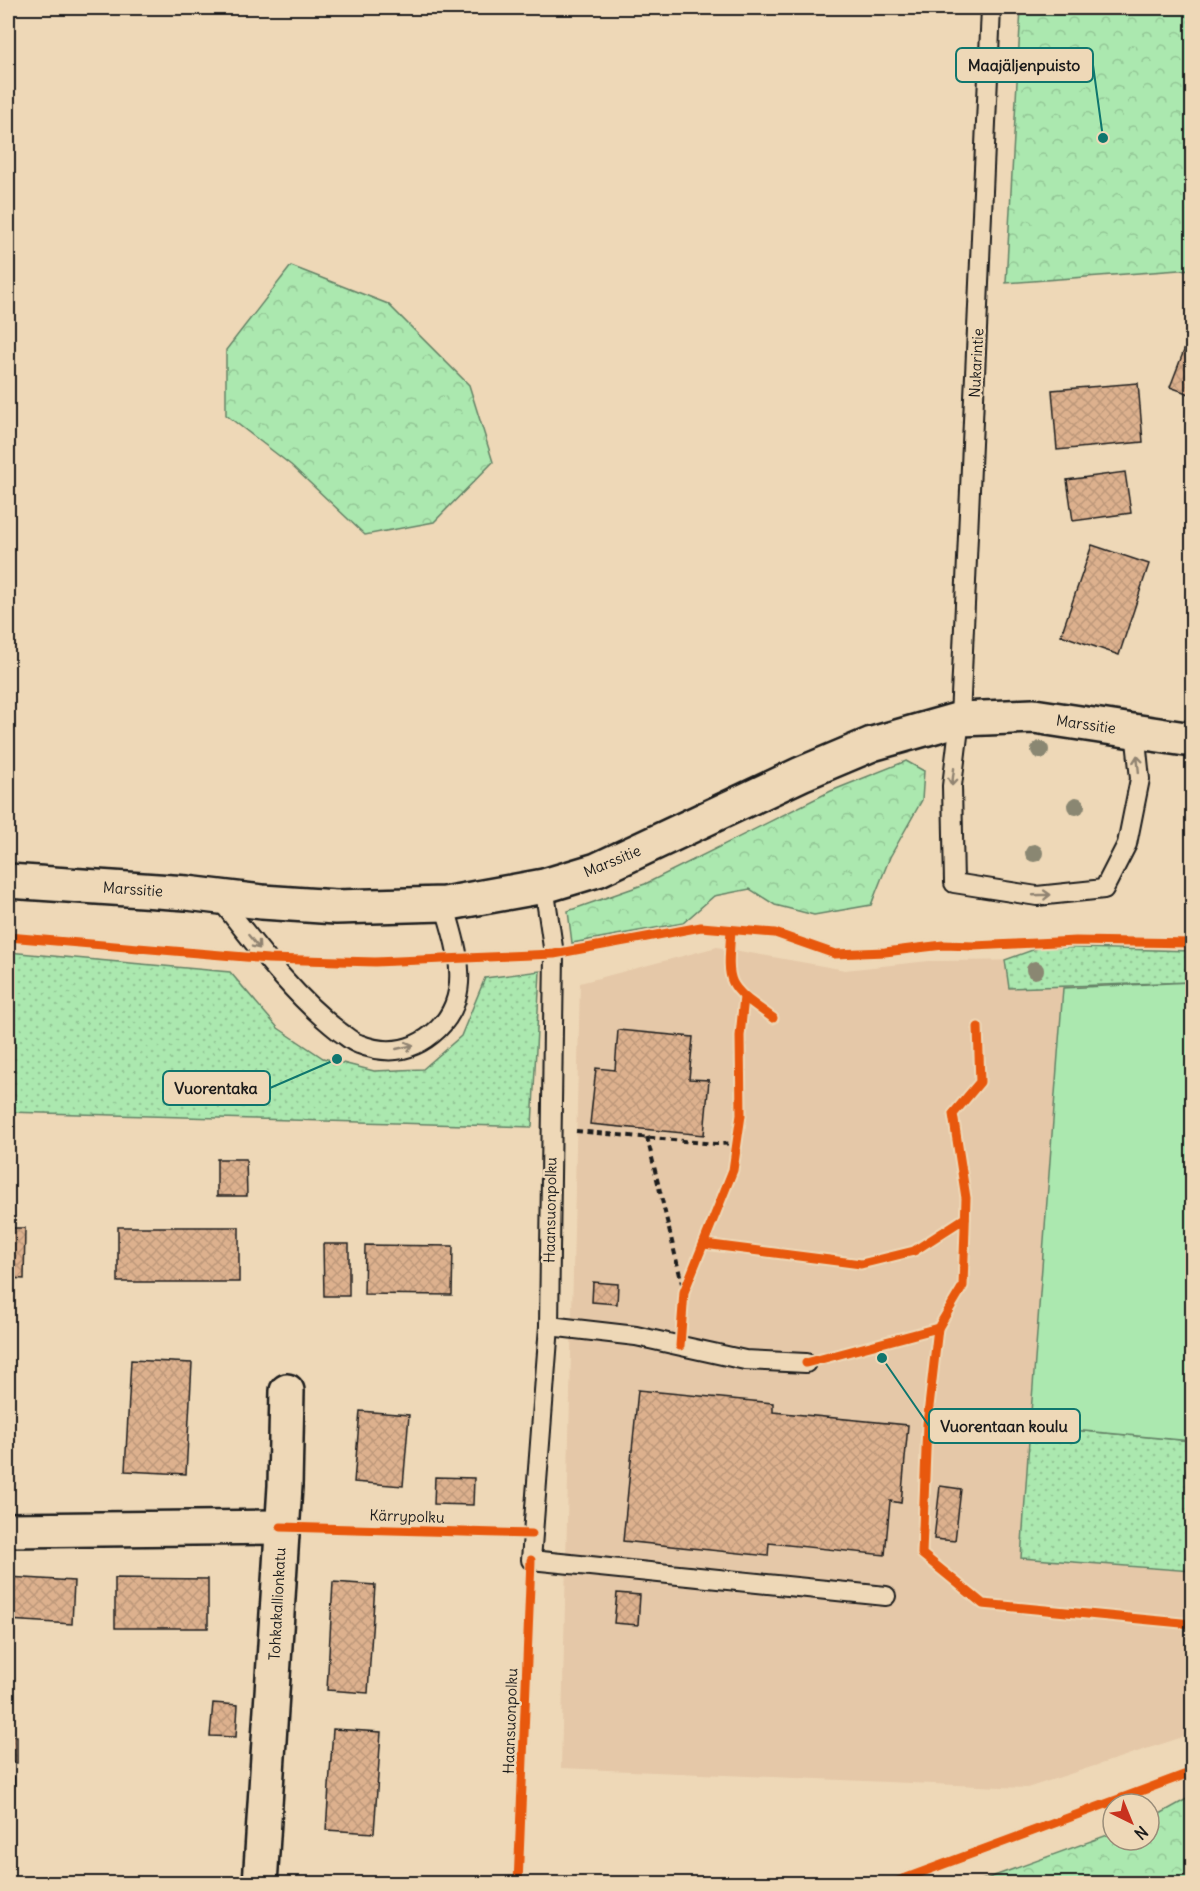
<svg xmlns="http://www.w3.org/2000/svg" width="1200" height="1891" font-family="Delius,sans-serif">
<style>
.built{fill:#e5c8a8}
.grass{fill:url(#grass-dots);stroke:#648266;stroke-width:1.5}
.forest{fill:url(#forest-crowns);stroke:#648266;stroke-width:1.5}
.pitch{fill:#abe8af;stroke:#648266;stroke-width:1.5}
.building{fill:url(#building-cross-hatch);stroke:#1c1c1c;stroke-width:1.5}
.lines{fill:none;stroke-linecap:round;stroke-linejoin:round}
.service-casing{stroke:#1c1c1c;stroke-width:22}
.minor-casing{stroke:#1c1c1c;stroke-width:38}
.secondary-casing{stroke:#1c1c1c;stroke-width:38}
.path{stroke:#1c1c1c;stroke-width:4;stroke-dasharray:6 4.5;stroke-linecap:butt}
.service{stroke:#eed8b7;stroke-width:18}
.minor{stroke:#eed8b7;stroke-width:33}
.secondary{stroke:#eed8b7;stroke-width:33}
.cycleway-casing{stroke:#eed8b7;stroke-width:13}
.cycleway{stroke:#e8590c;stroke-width:9}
.tree{fill:#8a8772}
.oneway{stroke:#908371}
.labels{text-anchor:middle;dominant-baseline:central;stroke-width:5;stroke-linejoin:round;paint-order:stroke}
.street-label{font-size:15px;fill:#1c1c1c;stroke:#eed8b7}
.leader{fill:none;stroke:#0f766e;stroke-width:2}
.callout-dot{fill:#0f766e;stroke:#eed8b7;stroke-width:2}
.callout{fill:#eed8b7;stroke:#0f766e;stroke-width:2}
.callout-label{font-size:16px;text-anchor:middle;font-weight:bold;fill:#1c1c1c}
</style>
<defs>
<pattern id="grass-dots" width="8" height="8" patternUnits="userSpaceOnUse" patternTransform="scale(1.5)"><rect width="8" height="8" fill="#abe8af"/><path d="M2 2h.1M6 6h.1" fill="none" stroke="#93c696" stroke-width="1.8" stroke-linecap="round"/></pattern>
<pattern id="forest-crowns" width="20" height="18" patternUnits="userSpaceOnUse" patternTransform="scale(1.5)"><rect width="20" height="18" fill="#abe8af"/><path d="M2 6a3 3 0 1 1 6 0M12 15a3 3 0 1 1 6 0" fill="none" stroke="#93c696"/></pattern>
<pattern id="building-cross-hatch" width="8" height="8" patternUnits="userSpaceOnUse" patternTransform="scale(1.5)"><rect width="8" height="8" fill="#ddb18e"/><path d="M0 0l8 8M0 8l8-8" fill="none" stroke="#bd987a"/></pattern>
</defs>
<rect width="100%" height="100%" fill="#eed8b7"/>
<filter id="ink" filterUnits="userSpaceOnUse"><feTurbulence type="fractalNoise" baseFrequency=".0167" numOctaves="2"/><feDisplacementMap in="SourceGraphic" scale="12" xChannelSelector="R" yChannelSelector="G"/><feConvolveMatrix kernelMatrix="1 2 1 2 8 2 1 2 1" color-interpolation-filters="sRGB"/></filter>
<g filter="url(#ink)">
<path class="built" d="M 717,947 L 845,970 L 929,961 L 1192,959 L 1192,1734 L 1027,1788 L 561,1768 L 580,983 Z"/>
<g class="grass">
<path d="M 1041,947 L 1192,951 L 1192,982 L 1009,988 L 1005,960 Z"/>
<path d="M 8,952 L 230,972 L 278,1028 L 323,1058 L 374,1071 L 423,1069 L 461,1036 L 485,978 L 540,971 L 532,1127 L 8,1112 Z"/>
<path d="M 1030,1426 L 1192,1441 L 1192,1571 L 1021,1558 Z"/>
</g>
<g class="forest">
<path d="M 1021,8 L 1192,8 L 1192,269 L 1006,283 Z"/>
<path d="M 291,266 L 388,304 L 469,385 L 493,462 L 434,522 L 365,535 L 291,465 L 226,415 L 226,350 Z"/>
<path d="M 906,761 L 924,771 L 922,800 L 890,857 L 871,905 L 814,915 L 775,905 L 750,889 L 714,896 L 683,923 L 572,943 L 568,911 L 645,884 L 831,791 Z"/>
<path d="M 1192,1796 L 1192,1883 L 975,1883 L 1113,1833 L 1113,1840 L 1149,1840 L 1149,1820 Z"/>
</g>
<path class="pitch" d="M 1192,982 L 1192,1441 L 1030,1426 L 1063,988 Z"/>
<g class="building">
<path d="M 1188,340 L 1192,342 L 1192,395 L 1170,387 Z"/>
<path d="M 1138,383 L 1143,442 L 1057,450 L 1052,390 Z"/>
<path d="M 1125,472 L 1131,513 L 1073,521 L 1067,480 Z"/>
<path d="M 1092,545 L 1149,564 L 1119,655 L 1061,635 Z"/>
<path d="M 618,1030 L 693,1037 L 689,1079 L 709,1080 L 704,1135 L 590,1124 L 596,1068 L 615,1070 Z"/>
<path d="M 217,1159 L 246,1159 L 247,1196 L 217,1196 Z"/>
<rect x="118" y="1227" width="121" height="55"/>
<path d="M 8,1228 L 25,1228 L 24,1279 L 8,1278 Z"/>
<path d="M 323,1244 L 349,1244 L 349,1296 L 324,1296 Z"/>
<path d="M 365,1245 L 453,1246 L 452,1295 L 364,1294 Z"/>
<path d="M 593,1282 L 618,1284 L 617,1304 L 592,1302 Z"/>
<path d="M 131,1360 L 192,1363 L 186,1474 L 125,1471 Z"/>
<path d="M 638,1390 L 773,1403 L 773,1412 L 908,1425 L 901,1503 L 890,1501 L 885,1555 L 769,1543 L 768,1556 L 623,1541 Z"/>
<path d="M 360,1411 L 409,1415 L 403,1486 L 354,1482 Z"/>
<path d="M 435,1477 L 474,1478 L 473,1505 L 434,1504 Z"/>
<path d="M 940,1486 L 961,1489 L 955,1541 L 934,1539 Z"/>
<path d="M 8,1577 L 74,1581 L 72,1624 L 8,1620 Z"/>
<path d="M 115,1578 L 208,1579 L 208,1628 L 115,1628 Z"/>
<path d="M 333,1582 L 375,1585 L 368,1693 L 327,1690 Z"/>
<path d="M 617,1593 L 640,1595 L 638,1625 L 614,1623 Z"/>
<path d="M 213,1703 L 238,1705 L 236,1737 L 210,1736 Z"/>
<path d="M 333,1729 L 381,1732 L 374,1833 L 326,1830 Z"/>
<rect x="8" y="1736" width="9" height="27"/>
<rect x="8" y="1777" width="6" height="26"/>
</g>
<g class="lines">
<g class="service-casing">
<g id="service">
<path d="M 991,8 L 960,719 L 952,786 L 954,883 L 1037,896 L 1104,889 L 1127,844 L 1140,779 L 1135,730"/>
<path d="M 544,886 L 554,954 L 549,1326 L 531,1560 L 886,1596"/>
<path d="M 218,897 C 255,944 292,995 340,1032 C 346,1036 352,1042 359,1044 C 389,1056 415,1051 438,1029 C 474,994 456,945 444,904"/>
<path d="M 549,1326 L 636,1336 L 745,1360 L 806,1363"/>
</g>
</g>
<g class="minor-casing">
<g id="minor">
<path d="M 8,1530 L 281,1527"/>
<path d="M 260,1884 L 285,1486 L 287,1391"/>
</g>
</g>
<g class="secondary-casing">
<path id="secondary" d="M 8,881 L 187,893 L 262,902 L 336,907 L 444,904 L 544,886 L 597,870 L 801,774 L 872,744 L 960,719 L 1034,716 L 1192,740"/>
</g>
<g class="path">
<path d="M 576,1131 L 716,1144 L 737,1143"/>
<path d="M 647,1137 L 684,1292"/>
</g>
<use href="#service" class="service"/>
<use href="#minor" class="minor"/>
<use href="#secondary" class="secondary"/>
<g class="cycleway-casing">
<g id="cycleway">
<path d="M 731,930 C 727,987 726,984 773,1018"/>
<path d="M 8,937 L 268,959 L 375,962 L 554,954 L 701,927 L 775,933 L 835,954 L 885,952 L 943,945 L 974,946 L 1076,941 L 1192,943"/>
<path d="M 704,1244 L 861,1264 L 914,1251 L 965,1218"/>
<path d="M 938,1328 L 963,1286 L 966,1198 L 953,1114 L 980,1082 L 978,1027"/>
<path d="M 680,1346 L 684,1292 L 733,1170 L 741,1115 L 740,1036 L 744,997"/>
<path d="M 806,1363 L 938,1328 L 927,1424 L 922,1554 L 983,1604 L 1192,1624"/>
<path d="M 281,1527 L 532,1534"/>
<path d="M 518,1884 L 531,1560"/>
<path d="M 890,1884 L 1192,1772"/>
</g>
</g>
<use href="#cycleway" class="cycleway"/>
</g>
<g class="tree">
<circle cx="1040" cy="750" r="9"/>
<circle cx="1076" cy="806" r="9"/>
<circle cx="1034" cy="853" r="9"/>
<circle cx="1035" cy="970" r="9"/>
</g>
<defs><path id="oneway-shaft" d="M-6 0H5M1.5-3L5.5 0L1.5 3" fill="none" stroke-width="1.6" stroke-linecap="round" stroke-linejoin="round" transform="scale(1.5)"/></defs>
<g class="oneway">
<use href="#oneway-shaft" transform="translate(1138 764) rotate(-96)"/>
<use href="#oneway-shaft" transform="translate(953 777) rotate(97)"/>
<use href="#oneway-shaft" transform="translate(1042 895) rotate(-2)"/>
<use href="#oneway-shaft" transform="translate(254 942) rotate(51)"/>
<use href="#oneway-shaft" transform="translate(405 1047) rotate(-13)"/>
</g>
</g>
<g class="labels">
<g class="street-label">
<text transform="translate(976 363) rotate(-87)">Nukarintie</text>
<text transform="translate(1086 724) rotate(8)">Marssitie</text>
<text transform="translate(612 861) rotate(-23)">Marssitie</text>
<text transform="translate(133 889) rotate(4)">Marssitie</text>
<text transform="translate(550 1210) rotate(-89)">Haansuonpolku</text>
<text transform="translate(407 1516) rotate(2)">Kärrypolku</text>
<text transform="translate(277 1604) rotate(-87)">Tohkakallionkatu</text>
<text transform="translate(510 1721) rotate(-88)">Haansuonpolku</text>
</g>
</g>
<path class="leader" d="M1103 138L1093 65M337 1059L270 1088M882 1358L929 1426"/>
<g class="callout-dot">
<circle cx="1103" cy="138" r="6"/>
<circle cx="337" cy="1059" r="6"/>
<circle cx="882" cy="1358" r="6"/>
</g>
<g class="callout">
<rect x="956" y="48" width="137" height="34" rx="6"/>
<rect x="163" y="1071" width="107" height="34" rx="6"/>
<rect x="929" y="1409" width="151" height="34" rx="6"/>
</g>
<g class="callout-label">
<text x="1024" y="71">Maajäljenpuisto</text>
<text x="216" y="1094">Vuorentaka</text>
<text x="1004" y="1432">Vuorentaan koulu</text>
</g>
<rect width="1200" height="1891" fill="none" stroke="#eed8b7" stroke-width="30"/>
<rect x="15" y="15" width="1170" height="1861" fill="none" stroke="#1c1c1c" stroke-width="2" filter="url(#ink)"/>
<g transform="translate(1131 1822) rotate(137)"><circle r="28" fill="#eed8b7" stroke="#9a8d79" stroke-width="1.5"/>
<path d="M0-4.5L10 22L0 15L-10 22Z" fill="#c8321e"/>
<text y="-9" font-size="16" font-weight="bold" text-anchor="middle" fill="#1c1c1c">N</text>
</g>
</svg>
